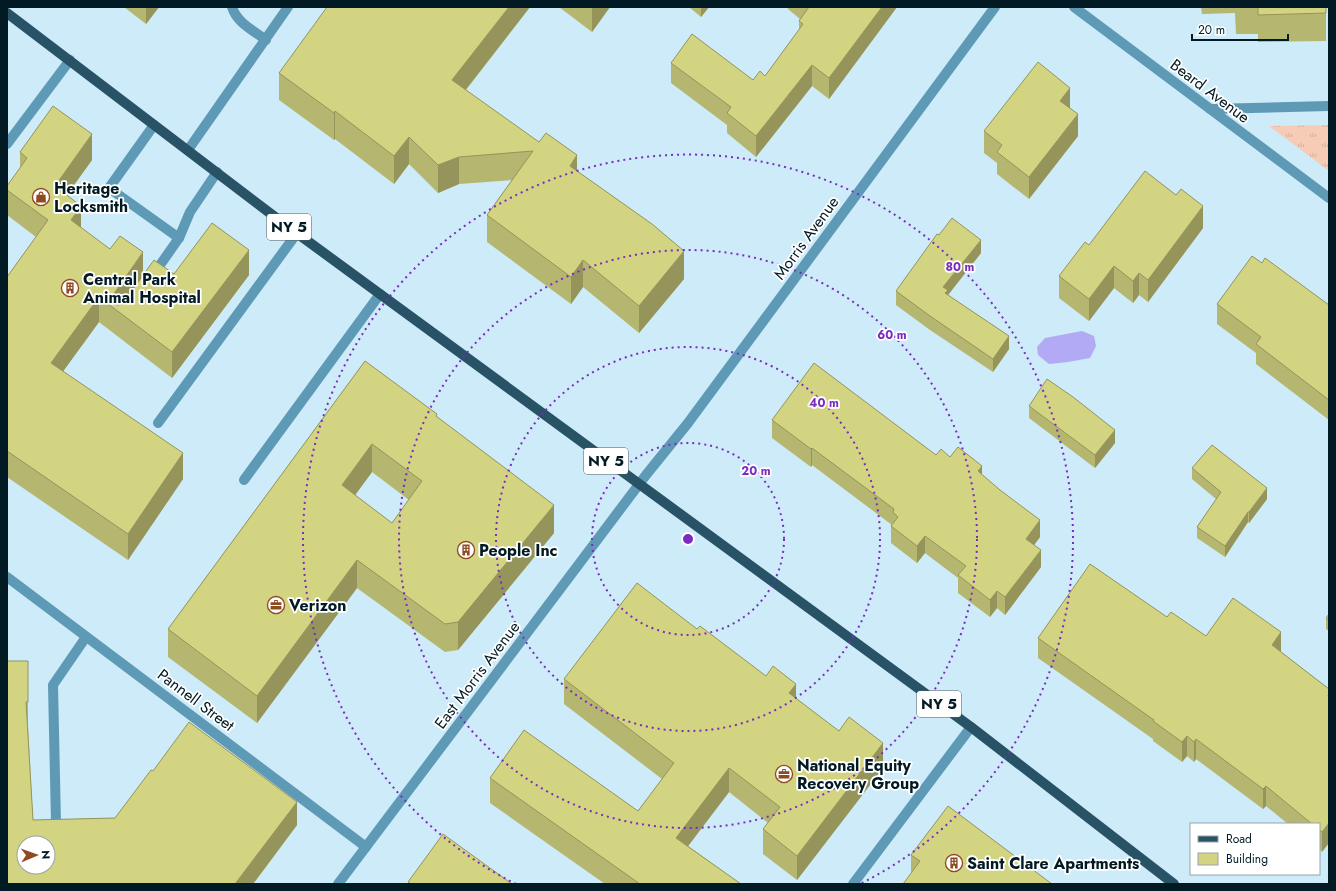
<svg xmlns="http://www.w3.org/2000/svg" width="1336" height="891" font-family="Jost,sans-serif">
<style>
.grass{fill:url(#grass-tufts)}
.water{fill:#b2aaf4}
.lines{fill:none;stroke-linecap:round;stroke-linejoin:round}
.service{stroke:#5e9ab5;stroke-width:10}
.minor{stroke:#5e9ab5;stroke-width:10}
.primary{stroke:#285265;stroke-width:10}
.wall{fill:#b5b670;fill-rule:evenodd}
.shaded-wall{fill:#94945b}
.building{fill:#d3d482;stroke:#94945b;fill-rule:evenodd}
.ring{fill:none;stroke:#7b2cbf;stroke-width:2;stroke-dasharray:2 4}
.labels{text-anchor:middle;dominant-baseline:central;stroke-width:3.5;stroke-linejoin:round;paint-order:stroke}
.shield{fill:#fff;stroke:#4e5f66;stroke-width:1}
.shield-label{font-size:15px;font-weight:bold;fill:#021a24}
.street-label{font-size:16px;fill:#021a24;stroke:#fff}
.poi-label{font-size:16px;font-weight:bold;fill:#021a24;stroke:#fff;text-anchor:start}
.centre{fill:#7b2cbf;stroke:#fff;stroke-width:2}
.ring-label{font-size:12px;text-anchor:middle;font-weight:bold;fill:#7b2cbf;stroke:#fff;stroke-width:3.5;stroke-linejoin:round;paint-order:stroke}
</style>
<defs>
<pattern id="grass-tufts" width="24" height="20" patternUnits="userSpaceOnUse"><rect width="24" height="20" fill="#f7ccb6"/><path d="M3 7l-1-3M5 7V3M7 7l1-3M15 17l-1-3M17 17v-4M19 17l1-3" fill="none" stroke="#d2af9c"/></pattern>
</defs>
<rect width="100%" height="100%" fill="#cdebf9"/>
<path class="grass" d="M 1329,125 L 1329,171 L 1269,126 Z"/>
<path class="water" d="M 1082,331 L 1094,336 L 1096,346 L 1090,358 L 1068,362 L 1049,364 L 1038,355 L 1037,347 L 1045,338 Z"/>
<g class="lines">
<g class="service">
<path d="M 232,7 C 237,23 253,30 266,40"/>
<path d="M 154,125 L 109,188 L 179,238"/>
<path d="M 7,144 L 70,60"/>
<path d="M 188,150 L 288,7"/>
<path d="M 153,275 L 179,238 L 190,212 L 217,172"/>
<path d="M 158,423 L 297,233"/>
<path d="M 244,480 L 380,294"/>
<path d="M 56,823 L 53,685 L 86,637"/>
</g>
<g class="minor">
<path d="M 1074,7 L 1329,198"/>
<path d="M 1210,109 L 1329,106"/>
<path d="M 7,577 L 366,847"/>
<path d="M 338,884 L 646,475 L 688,423 L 995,7"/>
<path d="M 853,884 L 971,727"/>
</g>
<path class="primary" d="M 7,13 L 283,223 L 971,727 L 1174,884"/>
</g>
<g class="wall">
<path d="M 124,7 L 159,7 L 146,24 Z"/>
<path d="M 530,7 L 466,90 L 577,171 L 684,279 L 639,333 L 583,287 L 571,304 L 487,242 L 487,215 L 512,180 L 459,184 L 438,193 L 409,164 L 394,184 L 335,139 L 334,140 L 279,100 L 279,73 Z"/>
<path d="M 559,7 L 610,7 L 592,32 Z"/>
<path d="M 689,7 L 709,7 L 701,17 Z"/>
<path d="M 788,7 L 897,7 L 829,99 L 812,86 L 756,157 L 727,133 L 727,125 L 671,83 L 671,63 L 753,80 L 765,76 L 799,31 L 799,21 L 800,19 L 788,9 Z"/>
<path d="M 1201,7 L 1326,7 L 1326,41 L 1258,42 L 1258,34 L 1236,34 L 1235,13 L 1202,14 Z"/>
<path d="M 1070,109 L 1078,136 L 1029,199 L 997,174 L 997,163 L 984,153 L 984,131 Z"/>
<path d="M 20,152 L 92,160 L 67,195 L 81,228 L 143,275 L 249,275 L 172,378 L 99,322 L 63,371 L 183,479 L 128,560 L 7,477 L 7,277 L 36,237 L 7,215 L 7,186 L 20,168 Z"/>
<path d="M 1203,228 L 1148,302 L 1139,295 L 1133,303 L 1114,288 L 1089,321 L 1059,298 L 1059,276 L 1089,245 Z"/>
<path d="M 981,253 L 948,295 L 1009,349 L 993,372 L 930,330 L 896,305 L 896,291 Z"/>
<path d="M 1262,263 L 1329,305 L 1329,420 L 1256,364 L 1256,353 L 1217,324 L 1217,304 Z"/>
<path d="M 365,361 L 437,417 L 554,533 L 458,650 L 445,652 L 357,588 L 257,723 L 168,657 L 168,629 ZM 372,472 L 409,500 L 392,523 L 355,495 Z"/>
<path d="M 1029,406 L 1115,443 L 1095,468 L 1029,418 Z"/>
<path d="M 772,420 L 936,455 L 950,457 L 982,475 L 1040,537 L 1034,545 L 1041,567 L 1005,615 L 997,608 L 990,617 L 958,593 L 958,578 L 925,553 L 917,563 L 891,543 L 891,526 L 892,525 L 812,465 L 811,467 L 772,438 Z"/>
<path d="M 1192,468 L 1267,499 L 1249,523 L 1248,522 L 1225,557 L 1197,538 L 1197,527 L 1216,499 L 1192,479 Z"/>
<path d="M 1329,614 L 1329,631 L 1326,629 L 1326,618 Z"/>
<path d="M 1167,617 L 1206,636 L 1281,652 L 1329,689 L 1322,852 L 1319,849 L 1319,824 L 1288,824 L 1266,806 L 1263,809 L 1196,759 L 1194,762 L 1187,756 L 1182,762 L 1153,741 L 1153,739 L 1038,658 L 1038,638 Z"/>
<path d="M 697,629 L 766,676 L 796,698 L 883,768 L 797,880 L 763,854 L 763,829 L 768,823 L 729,792 L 688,846 L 741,884 L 605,884 L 490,803 L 490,778 L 638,811 L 662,779 L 564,704 L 564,679 Z"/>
<path d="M 28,661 L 28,726 L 33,820 L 115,818 L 153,771 L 297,825 L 253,884 L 7,884 Z"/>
<path d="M 911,855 L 1052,884 L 911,873 Z"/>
</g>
<g class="shaded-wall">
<path d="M 146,7 L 159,7 L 146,24 Z"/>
<path d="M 509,7 L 530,7 L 452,107 L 452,80 Z"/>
<path d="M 592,7 L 610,7 L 592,32 Z"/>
<path d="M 703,7 L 709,7 L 701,17 L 701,9 Z"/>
<path d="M 882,7 L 897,7 L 829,99 L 829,78 Z"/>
<path d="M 812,65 L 812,86 L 756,157 L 756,136 Z"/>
<path d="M 1070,88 L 1070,110 L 1060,101 Z"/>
<path d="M 335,111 L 335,139 L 334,140 L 334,113 Z"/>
<path d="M 1078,114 L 1078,136 L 1029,199 L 1029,177 Z"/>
<path d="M 92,134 L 92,160 L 55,211 L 55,186 Z"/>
<path d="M 409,137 L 409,164 L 394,184 L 394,156 Z"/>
<path d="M 577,155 L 577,183 L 570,166 Z"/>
<path d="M 459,157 L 459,184 L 438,193 L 438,165 Z"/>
<path d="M 81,206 L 81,231 L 71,220 Z"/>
<path d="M 1203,206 L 1203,228 L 1148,302 L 1148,280 Z"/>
<path d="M 981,240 L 981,253 L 948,295 L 948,304 L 943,287 Z"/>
<path d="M 249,250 L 249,275 L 172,378 L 172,352 Z"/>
<path d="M 684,251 L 684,279 L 639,333 L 639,306 Z"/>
<path d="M 143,252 L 143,278 L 119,312 L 112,298 L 113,295 Z"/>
<path d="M 583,260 L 583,287 L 571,304 L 571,277 Z"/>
<path d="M 1114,266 L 1114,288 L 1089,321 L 1089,299 Z"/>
<path d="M 1139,273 L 1139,295 L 1133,303 L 1133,281 Z"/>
<path d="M 99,297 L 99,322 L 51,388 L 51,363 Z"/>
<path d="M 1009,336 L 1009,349 L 993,372 L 993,359 Z"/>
<path d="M 1115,430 L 1115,443 L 1095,468 L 1095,455 Z"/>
<path d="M 372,444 L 372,472 L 342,513 L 342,485 Z"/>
<path d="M 812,448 L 812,465 L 811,467 L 811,449 Z"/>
<path d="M 183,453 L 183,479 L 128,560 L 128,534 Z"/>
<path d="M 982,466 L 982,483 L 978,471 Z"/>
<path d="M 1267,488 L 1267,499 L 1249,523 L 1249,512 Z"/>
<path d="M 554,505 L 554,533 L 458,650 L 458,622 Z"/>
<path d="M 1248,512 L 1248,522 L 1225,557 L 1225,546 Z"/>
<path d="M 1040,520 L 1040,537 L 1026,556 L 1026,539 Z"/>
<path d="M 925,536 L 925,553 L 917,563 L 917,546 Z"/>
<path d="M 1041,550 L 1041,567 L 1005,615 L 1005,597 Z"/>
<path d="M 357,560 L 357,588 L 257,723 L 257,696 Z"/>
<path d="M 997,591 L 997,608 L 990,617 L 990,600 Z"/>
<path d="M 1281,632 L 1281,652 L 1272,645 Z"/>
<path d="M 796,684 L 796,708 L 789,693 Z"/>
<path d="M 1187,736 L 1187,756 L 1182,762 L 1182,742 Z"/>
<path d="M 1196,739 L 1196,759 L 1194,762 L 1194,742 Z"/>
<path d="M 883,743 L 883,768 L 797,880 L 797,856 Z"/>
<path d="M 729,768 L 729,792 L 676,862 L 676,838 Z"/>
<path d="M 1266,786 L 1266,806 L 1263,809 L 1263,789 Z"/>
<path d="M 297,802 L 297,825 L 253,884 L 235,884 Z"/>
<path d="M 1329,823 L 1329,843 L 1322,852 L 1322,832 Z"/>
</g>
<g class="building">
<path d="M 327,7 L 509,7 L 452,80 L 539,142 L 546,133 L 577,155 L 570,166 L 652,224 L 684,251 L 639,306 L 583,260 L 571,277 L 487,215 L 533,151 L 459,157 L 438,165 L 409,137 L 394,156 L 335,111 L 334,113 L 279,73 Z"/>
<path d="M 809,7 L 882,7 L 829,78 L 812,65 L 756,136 L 727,113 L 731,107 L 671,63 L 692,34 L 753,80 L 760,71 L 765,76 L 803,24 L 799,21 Z"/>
<path d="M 1258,7 L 1326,7 L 1326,13 L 1258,15 Z"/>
<path d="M 1038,62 L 1070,88 L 1060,101 L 1078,114 L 1029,177 L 997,152 L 1002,145 L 984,131 Z"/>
<path d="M 53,106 L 92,134 L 55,186 L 81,206 L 71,220 L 110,249 L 120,236 L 143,252 L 113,295 L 112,298 L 114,304 L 118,305 L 123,303 L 154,260 L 174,274 L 212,223 L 249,250 L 172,352 L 99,297 L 51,363 L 183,453 L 128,534 L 7,451 L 7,277 L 48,220 L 7,190 L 7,186 L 27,158 L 20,152 Z"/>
<path d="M 1145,171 L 1176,195 L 1181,189 L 1203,206 L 1148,280 L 1139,273 L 1133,281 L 1114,266 L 1089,299 L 1059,276 L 1085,242 L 1089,245 Z"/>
<path d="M 952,218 L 981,240 L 943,287 L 948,290 L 945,293 L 1009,336 L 993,359 L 930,316 L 896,291 L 937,234 L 939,235 Z"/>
<path d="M 1252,256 L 1262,263 L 1265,258 L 1329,305 L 1329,400 L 1256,344 L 1261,337 L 1217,304 Z"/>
<path d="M 365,361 L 437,414 L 436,416 L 554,505 L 458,622 L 445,624 L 357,560 L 257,696 L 168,629 ZM 372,444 L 422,481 L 392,523 L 342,485 Z"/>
<path d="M 814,363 L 936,455 L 941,449 L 950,457 L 958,447 L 982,466 L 978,471 L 1000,490 L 1040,520 L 1026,539 L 1041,550 L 1005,597 L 997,591 L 990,600 L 958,575 L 966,566 L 925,536 L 917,546 L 891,526 L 898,517 L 893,512 L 894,509 L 812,448 L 811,449 L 772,420 Z"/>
<path d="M 1047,379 L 1073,397 L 1115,430 L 1095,455 L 1029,406 Z"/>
<path d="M 1212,445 L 1267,488 L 1249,512 L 1248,512 L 1225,546 L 1197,527 L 1221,492 L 1192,468 Z"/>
<path d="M 1090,564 L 1167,617 L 1171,612 L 1206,636 L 1233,598 L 1281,632 L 1272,645 L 1329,689 L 1329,694 L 1328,696 L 1329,697 L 1329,823 L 1322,832 L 1319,829 L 1319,824 L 1312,824 L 1266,786 L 1263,789 L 1196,739 L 1194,742 L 1187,736 L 1182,742 L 1153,721 L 1154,720 L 1038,638 Z"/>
<path d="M 637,583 L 697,629 L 700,626 L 766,676 L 773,666 L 796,684 L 789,693 L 839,731 L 849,717 L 883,743 L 797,856 L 763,829 L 780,807 L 729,768 L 676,838 L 741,884 L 640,884 L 490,778 L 524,730 L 638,811 L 674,763 L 564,679 Z"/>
<path d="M 1329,614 L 1329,620 L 1326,618 Z"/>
<path d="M 7,661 L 28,661 L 28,702 L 26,702 L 33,820 L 115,818 L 151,770 L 153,771 L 189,722 L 297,802 L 235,884 L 7,884 ZM 24,843 L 48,843 L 48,867 L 24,867 Z"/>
<path d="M 948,806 L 1052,884 L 903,884 L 920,861 L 911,855 Z"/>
<path d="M 443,834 L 512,884 L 411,884 L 408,882 Z"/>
</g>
<g class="ring">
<circle cx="688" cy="539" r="96"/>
<circle cx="688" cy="539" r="192"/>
<circle cx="688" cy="539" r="289"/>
<path d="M516 884A385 385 0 1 1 860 884"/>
</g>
<defs>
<g id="shop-ring" transform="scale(0.9)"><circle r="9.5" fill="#fff" stroke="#8f4a21" stroke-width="1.5"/><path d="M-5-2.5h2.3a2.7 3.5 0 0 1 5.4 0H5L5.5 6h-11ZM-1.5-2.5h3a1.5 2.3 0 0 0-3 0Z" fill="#8f4a21"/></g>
<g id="building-ring" transform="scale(0.9)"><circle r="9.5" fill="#fff" stroke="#8f4a21" stroke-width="1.5"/><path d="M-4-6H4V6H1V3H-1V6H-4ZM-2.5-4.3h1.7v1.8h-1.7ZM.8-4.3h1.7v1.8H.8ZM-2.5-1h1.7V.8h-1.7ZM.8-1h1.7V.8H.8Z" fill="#8f4a21"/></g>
<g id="office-ring" transform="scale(0.9)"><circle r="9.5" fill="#fff" stroke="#8f4a21" stroke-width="1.5"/><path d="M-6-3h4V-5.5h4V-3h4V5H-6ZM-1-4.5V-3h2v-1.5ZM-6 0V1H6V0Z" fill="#8f4a21"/></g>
</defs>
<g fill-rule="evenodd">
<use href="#shop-ring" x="41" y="197"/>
<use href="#building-ring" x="70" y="288"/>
<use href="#building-ring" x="466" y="550"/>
<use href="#office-ring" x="276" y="605"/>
<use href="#office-ring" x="784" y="774"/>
<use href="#building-ring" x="954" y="863"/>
</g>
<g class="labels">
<g class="shield">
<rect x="267" y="214" width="44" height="26" rx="3"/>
<rect x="584" y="448" width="44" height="26" rx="3"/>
<rect x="917" y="691" width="44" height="26" rx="3"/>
</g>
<g class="shield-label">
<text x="289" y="227">NY 5</text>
<text x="606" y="461">NY 5</text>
<text x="939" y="704">NY 5</text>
</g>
<g class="street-label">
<text transform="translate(1210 91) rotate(37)">Beard Avenue</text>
<text transform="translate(806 238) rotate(-54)">Morris Avenue</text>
<text transform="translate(477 675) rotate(-53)">East Morris Avenue</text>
<text transform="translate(196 700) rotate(37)">Pannell Street</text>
</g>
<g class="poi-label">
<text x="54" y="188">Heritage<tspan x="54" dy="18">Locksmith</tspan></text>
<text x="83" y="279">Central Park<tspan x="83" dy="18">Animal Hospital</tspan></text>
<text x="479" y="550">People Inc</text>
<text x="289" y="605">Verizon</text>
<text x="797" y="765">National Equity<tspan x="797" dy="18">Recovery Group</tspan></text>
<text x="967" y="863">Saint Clare Apartments</text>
</g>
</g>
<circle cx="688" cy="539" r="6" class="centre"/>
<g class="ring-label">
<text x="960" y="271">80 m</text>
<text x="892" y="339">60 m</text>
<text x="824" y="407">40 m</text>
<text x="756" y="475">20 m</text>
</g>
<rect width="1336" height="891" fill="none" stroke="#021a24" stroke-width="16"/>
<rect x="1190" y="823" width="130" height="52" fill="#ffffff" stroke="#9aa3a7"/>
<rect x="1198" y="836" width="20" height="6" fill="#285265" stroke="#9aa3a7"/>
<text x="1226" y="843" font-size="12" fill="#021a24">Road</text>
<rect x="1198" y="853" width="20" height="12" fill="#d3d482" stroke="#9aa3a7"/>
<text x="1226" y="863" font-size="12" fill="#021a24">Building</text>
<g transform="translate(36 855) rotate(88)"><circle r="19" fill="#ffffff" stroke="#9aa3a7"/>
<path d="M0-3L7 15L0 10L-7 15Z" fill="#8f4a21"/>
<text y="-6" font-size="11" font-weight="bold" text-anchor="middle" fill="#021a24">N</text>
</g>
<path d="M1192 34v6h96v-6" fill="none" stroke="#021a24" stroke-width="2"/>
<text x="1198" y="34" font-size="12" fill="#021a24" stroke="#ffffff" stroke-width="3" paint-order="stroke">20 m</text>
</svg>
